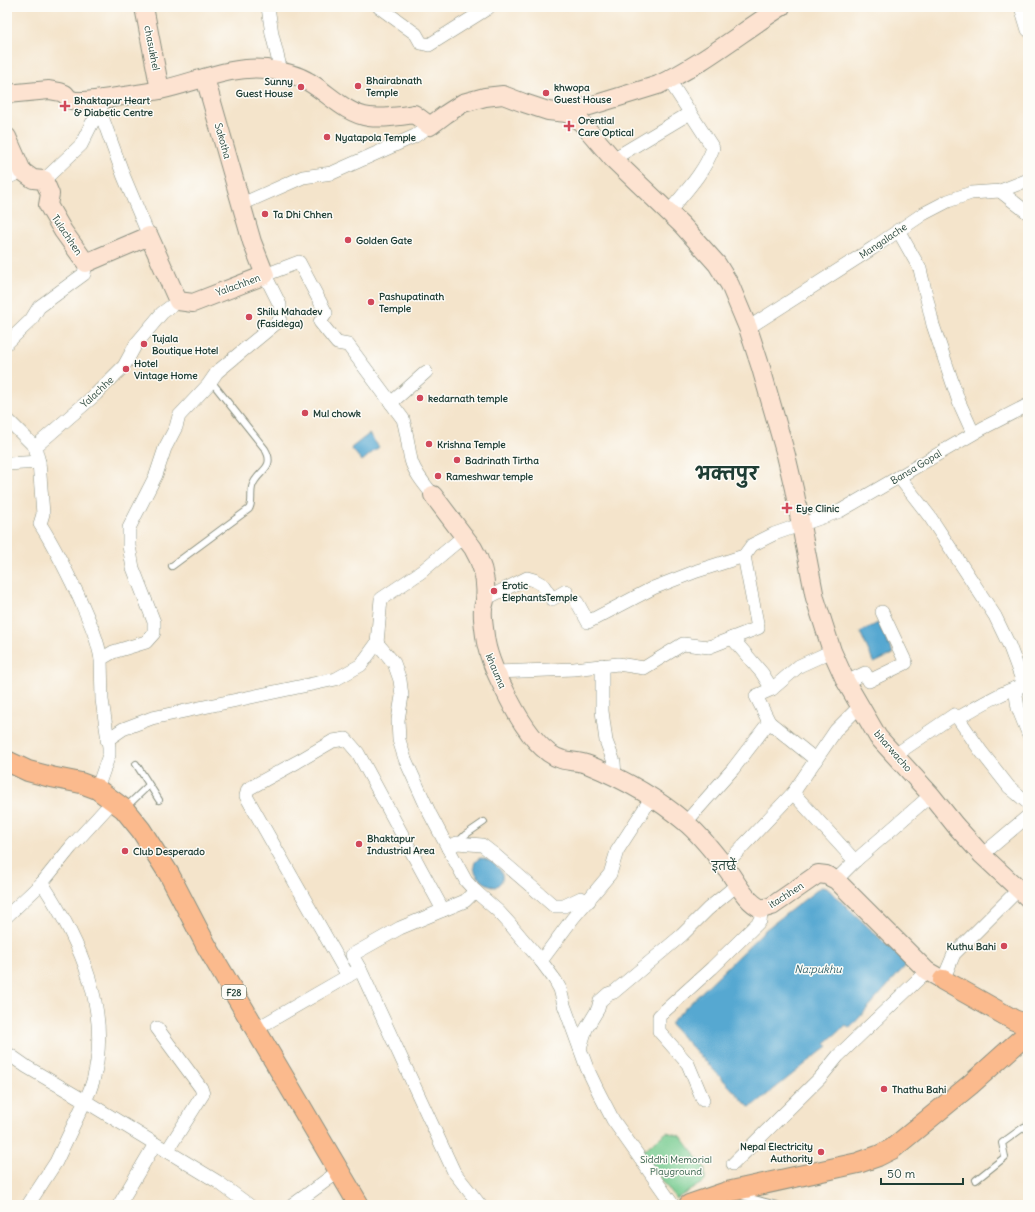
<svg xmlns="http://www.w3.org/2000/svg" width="1035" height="1212" font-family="Delius,'Playpen Sans Deva',sans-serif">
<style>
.green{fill:#75ca8e;stroke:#4a8461}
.water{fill:#56a8d1;stroke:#3a7282}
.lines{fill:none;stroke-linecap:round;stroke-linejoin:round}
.lane-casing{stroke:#8a9080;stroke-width:8}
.street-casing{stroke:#8a9080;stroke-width:14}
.secondary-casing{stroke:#8a9080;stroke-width:20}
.primary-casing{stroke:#8a9080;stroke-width:22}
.lane{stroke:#fff;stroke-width:6}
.street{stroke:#fff;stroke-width:13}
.secondary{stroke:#fde3d1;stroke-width:18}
.primary{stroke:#fbba8d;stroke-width:20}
.poi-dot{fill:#d1495b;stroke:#fdfcf7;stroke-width:1.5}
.labels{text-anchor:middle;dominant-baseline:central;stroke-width:3;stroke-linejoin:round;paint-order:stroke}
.shield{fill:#fdfcf7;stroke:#62766e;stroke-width:1}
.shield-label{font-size:9px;font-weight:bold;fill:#1f3d34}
.street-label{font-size:10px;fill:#1f3d34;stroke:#fdfcf7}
.poi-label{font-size:10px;font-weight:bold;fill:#1f3d34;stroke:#fdfcf7;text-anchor:start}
.park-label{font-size:10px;fill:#34604a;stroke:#fdfcf7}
.neighbourhood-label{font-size:11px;fill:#1f3d34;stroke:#fdfcf7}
.water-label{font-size:11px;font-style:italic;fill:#32626b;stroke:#fdfcf7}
.town-label{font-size:18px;font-weight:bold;fill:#1f3d34;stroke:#fdfcf7}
</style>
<rect width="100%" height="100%" fill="#fdfcf7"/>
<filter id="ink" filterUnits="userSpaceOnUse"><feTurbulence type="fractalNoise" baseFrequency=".025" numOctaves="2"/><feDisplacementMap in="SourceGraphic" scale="8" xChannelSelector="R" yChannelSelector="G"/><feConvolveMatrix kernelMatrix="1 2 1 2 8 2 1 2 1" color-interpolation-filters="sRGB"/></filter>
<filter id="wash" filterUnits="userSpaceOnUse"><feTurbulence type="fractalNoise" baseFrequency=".012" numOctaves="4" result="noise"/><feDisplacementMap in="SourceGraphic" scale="16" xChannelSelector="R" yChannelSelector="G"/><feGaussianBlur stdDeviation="0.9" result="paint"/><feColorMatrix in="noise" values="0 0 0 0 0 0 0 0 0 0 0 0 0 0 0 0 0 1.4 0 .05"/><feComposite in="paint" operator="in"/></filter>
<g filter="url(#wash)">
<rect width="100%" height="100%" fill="#f4e4cb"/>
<path class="green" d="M 667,1132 L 681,1136 L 705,1168 L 705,1181 L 676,1199 L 641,1152 Z"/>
<g class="water">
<path d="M 369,434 L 379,447 L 362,461 L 351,448 Z"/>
<path d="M 878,623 L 893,654 L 874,663 L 860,632 Z"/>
<path d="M 481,858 C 494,860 513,877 495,887 C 489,885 484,883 480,879 C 474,873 470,861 481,858 Z"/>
<path d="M 821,887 L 827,888 L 907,964 L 850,1028 L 846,1025 L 825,1043 L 828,1046 L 754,1105 L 749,1107 L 671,1025 L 671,1022 L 765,930 Z"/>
</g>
</g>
<g filter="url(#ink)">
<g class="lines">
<g class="lane-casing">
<g id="lane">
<path d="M 172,566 L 249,509 C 253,503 250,495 252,487 C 256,471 277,469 265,449 L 211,381"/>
<path d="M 136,764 L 159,800"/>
<path d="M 126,807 L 149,785"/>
<path d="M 458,842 L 465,835 L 484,822"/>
<path d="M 976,1180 L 1005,1157 L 1002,1143 L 1024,1127 L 1028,1126"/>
<path d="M 742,1196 L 777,1205"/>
</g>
</g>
<g class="street-casing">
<g id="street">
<path d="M 268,7 L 272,34 L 281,71"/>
<path d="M 379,7 L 416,34 L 421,43 L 429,45 L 488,8"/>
<path d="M 1021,7 L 1028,30"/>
<path d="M 101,114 L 124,177 L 149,236"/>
<path d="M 613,159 L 690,113"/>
<path d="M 7,178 L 22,171"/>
<path d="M 44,180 L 81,145 L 92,123 L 101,114 L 101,106"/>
<path d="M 1000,191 L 1028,213"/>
<path d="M 242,204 L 303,177 L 332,173 L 415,136 L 430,126"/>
<path d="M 668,213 C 685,192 704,173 713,148 L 669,80"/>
<path d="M 898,230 L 920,269 L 933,325 L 959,402 L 973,433"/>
<path d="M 748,328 L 873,248 L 923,214 L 948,201 L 971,193 L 1000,191 L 1028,180"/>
<path d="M 7,343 L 31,320 L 39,307 L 84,274 L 86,263"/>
<path d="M 391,403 L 426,372"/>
<path d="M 7,419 L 35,447 L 96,394 L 124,366 L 136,344 L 162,313 L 178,301"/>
<path d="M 35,447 L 39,462 L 43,514 L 40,524 C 55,547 66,571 78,595 C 87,616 97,636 101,659"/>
<path d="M 7,464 L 39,462"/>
<path d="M 485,599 L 527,578 L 534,580 L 543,585 L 552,599 L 566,591"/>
<path d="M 577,602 L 588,622 L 653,588 L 697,571 L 744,556 L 752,545 L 774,534 L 840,511 L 983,428 L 1028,405"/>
<path d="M 732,638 L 762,673 L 772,689"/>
<path d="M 377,643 L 394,663 L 400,680 L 402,696 L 398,720 L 399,740 L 405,759 L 430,814 L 448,848 L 466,881 L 475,891"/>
<path d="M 602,665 L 602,711 L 606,741 L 614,762 L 615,777"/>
<path d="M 496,672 L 574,669 L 618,664 L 644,668 L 683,644 L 709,647 L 758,628 L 744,556"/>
<path d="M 846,682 L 865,673 L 869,681 L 906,663 L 882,612"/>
<path d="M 1015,688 L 1018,708 L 1028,733"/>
<path d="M 958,718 L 980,750 L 1009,787 L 1028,803"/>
<path d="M 107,740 L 123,729 L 152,718 L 336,679 L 361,665 L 377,643 L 381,599 L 421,572 L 464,536"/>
<path d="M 895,755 L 954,715 L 958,718 C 980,705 1000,693 1024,685 L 1009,645 L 995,616 L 930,517 L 899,477"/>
<path d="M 816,760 L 769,722 L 756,696 L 772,689 L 799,666 L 832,651"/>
<path d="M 97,789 L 109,755 L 109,747 L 102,700 L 101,659 L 113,652 L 146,642 L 154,633 L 154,622 L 133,568 L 129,546 L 129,528 L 156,475 L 165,448 L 176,427 L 179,416 L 208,385 L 217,372 L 280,320 L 280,305 L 265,275 L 299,262 L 326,313 L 320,322 L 337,343 L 348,345 L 403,419 C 407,433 408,446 411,460 C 414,472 425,485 433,495"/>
<path d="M 793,793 L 855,861"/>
<path d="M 686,822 L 733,769 L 769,722"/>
<path d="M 448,848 L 457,843 L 482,845 L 495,855 L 554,906 L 564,906 L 581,898 L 589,901"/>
<path d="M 982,855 L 1028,816"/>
<path d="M 724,866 L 793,793 L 836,730 L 860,706"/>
<path d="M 836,880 L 855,861 L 931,795"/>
<path d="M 7,916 L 42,883"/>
<path d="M 541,961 L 573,918 L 610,874 L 617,851 L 652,797"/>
<path d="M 360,969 L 454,1172 L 480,1205"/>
<path d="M 348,976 L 246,796 L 248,789 L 297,762 L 333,741 L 346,739 L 358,753 L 443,910"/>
<path d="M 943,980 L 954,954 L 1018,890"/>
<path d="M 157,1028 L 201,1088 L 203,1094 L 167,1151"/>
<path d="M 256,1029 L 360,969 L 352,955 L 400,928 L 465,901 L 475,891 L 498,911 L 509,923 L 541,961 L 555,980 L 560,989 L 564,1005 L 587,1068 L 598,1091 L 613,1120 L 673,1205"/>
<path d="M 580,1048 L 586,1029 L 598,1009 L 600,1001 L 608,994 L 614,992 L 682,935 L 708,909 L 738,884"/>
<path d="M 7,1053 L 27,1067 L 85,1101 C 88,1095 91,1088 93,1081 C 112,1011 80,941 42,883 L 71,847 L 113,801"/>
<path d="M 703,1100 L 688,1064 L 659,1031 L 659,1016 L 712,968 L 760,921 L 762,909"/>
<path d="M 733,1164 L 820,1078 L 838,1056 L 927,971"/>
<path d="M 28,1205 L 56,1162 L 85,1101 L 218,1182 L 249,1205"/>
<path d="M 119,1205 L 155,1144"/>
<path d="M 293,1205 L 339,1171"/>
</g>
</g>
<g class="secondary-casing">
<g id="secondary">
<path d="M 144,7 L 160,90"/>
<path d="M 7,94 L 49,90 L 60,92 L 65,94 L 69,99 L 75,101 L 85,101 C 110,98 135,95 160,90 C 194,83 231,65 266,69 C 282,71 296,74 309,82 C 328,93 346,114 369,117 C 383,119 401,116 414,114 L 430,126 L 446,114 L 463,103 L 485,97 L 503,95 L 524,103 L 548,111 L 567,113 L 658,85 C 703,64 740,33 781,7"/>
<path d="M 567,113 L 581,122 L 613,159 L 682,225 L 717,264 L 730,285 L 748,328 L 761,368 L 786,455 L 794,489 L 815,598 L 832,651 L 846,682 L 878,737 L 931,795 L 955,825 L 982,855 L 1028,898"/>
<path d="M 7,137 L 22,171 L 33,179 L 44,180 L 50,194 L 48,205 L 63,231 L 86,263 L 149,236 L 178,301 L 193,303 L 265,275 L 252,242 L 205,78"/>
<path d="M 433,495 L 473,548 C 482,563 487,582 485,600 C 485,603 483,606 483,609 C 482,617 484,627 485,636 C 487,654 495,672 504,689 C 515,712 529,738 549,753 C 564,764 575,759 589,765 C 623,779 657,798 685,822 C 701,835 714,853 727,869 C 737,883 746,902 762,909 L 772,906 L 818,874 L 826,875 L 836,880 L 927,971 L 943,980"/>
</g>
</g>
<g class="primary-casing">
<g id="primary">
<path d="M 7,761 L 28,771 L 51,777 L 81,783 L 97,789 L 124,809 L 141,830 L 169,874 L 206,945 L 359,1205"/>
<path d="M 943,980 L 1014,1020 L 1028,1025"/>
<path d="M 689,1205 L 727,1192 L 858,1163 L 878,1156 L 892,1149 L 970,1085 L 1028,1033"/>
</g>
</g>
<use href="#lane" class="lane"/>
<use href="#street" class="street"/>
<use href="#secondary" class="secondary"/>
<use href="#primary" class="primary"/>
</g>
</g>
<g class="poi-dot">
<circle cx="358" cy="86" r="4"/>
<circle cx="301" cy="87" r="4"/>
<circle cx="546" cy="93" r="4"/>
<path d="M63 100h4v4h4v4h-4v4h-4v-4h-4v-4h4z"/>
<path d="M567 120h4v4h4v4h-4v4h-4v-4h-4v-4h4z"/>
<circle cx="327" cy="137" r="4"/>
<circle cx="265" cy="214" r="4"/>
<circle cx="348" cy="240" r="4"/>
<circle cx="371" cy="302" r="4"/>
<circle cx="249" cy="317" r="4"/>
<circle cx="144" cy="344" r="4"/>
<circle cx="126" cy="369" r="4"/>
<circle cx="420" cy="398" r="4"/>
<circle cx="305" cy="413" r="4"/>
<circle cx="429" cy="444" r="4"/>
<circle cx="457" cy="460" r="4"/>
<circle cx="438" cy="476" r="4"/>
<path d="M785 502h4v4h4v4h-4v4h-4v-4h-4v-4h4z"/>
<circle cx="494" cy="591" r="4"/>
<circle cx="359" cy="844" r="4"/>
<circle cx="125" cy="851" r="4"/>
<circle cx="1004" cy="946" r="4"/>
<circle cx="884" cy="1089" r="4"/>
<circle cx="821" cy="1152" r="4"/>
</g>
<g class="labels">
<rect class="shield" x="222" y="985" width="24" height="14" rx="3"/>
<g class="shield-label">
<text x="234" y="992">F28</text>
</g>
<g class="street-label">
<text transform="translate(152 48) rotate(79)">chasukhel</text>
<text transform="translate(223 141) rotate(74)">Sakotha</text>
<text transform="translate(67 235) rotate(56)">Tulachhen</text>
<text transform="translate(883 241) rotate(-34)">Mangalache</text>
<text transform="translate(238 285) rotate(-20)">Yalachhen</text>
<text transform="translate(97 392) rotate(-43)">Yalachhe</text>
<text transform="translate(916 467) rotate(-31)">Bansa Gopal</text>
<text transform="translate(496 671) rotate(67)">khauma</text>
<text transform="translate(893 751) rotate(49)">bharwacho</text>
<text transform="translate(786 895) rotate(-33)">itachhen</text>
</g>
<g class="poi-label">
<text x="366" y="80">Bhairabnath<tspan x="366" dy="12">Temple</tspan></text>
<text x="293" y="81" text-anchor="end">Sunny<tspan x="293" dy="12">Guest House</tspan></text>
<text x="554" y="87">khwopa<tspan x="554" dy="12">Guest House</tspan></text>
<text x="74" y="100">Bhaktapur Heart<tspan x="74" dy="12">&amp; Diabetic Centre</tspan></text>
<text x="578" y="120">Orential<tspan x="578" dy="12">Care Optical</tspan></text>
<text x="335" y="137">Nyatapola Temple</text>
<text x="273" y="214">Ta Dhi Chhen</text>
<text x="356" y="240">Golden Gate</text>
<text x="379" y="296">Pashupatinath<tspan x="379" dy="12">Temple</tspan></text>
<text x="257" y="311">Shilu Mahadev<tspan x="257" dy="12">(Fasidega)</tspan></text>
<text x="152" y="338">Tujala<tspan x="152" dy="12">Boutique Hotel</tspan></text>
<text x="134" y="363">Hotel<tspan x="134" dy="12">Vintage Home</tspan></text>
<text x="428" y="398">kedarnath temple</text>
<text x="313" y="413">Mul chowk</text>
<text x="437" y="444">Krishna Temple</text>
<text x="465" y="460">Badrinath Tirtha</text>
<text x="446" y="476">Rameshwar temple</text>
<text x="796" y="508">Eye Clinic</text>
<text x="502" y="585">Erotic<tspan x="502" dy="12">ElephantsTemple</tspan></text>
<text x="367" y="838">Bhaktapur<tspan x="367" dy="12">Industrial Area</tspan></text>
<text x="133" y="851">Club Desperado</text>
<text x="996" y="946" text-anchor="end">Kuthu Bahi</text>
<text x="892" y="1089">Thathu Bahi</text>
<text x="813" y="1146" text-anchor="end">Nepal Electricity<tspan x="813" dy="12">Authority</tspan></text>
</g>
<g class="park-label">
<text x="676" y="1159">Siddhi Memorial<tspan x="676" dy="12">Playground</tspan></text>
</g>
<g class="neighbourhood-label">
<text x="724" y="866">इतछें</text>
</g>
<g class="water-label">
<text x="818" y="969">Na:pukhu</text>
</g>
<g class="town-label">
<text x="727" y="473">भक्तपुर</text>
</g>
</g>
<rect width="1035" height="1212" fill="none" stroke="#fdfcf7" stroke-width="24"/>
<path d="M881 1178v6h82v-6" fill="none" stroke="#1f3d34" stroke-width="2"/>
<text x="887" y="1178" font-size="12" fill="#1f3d34" stroke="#fdfcf7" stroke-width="3" paint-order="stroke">50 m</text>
</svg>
